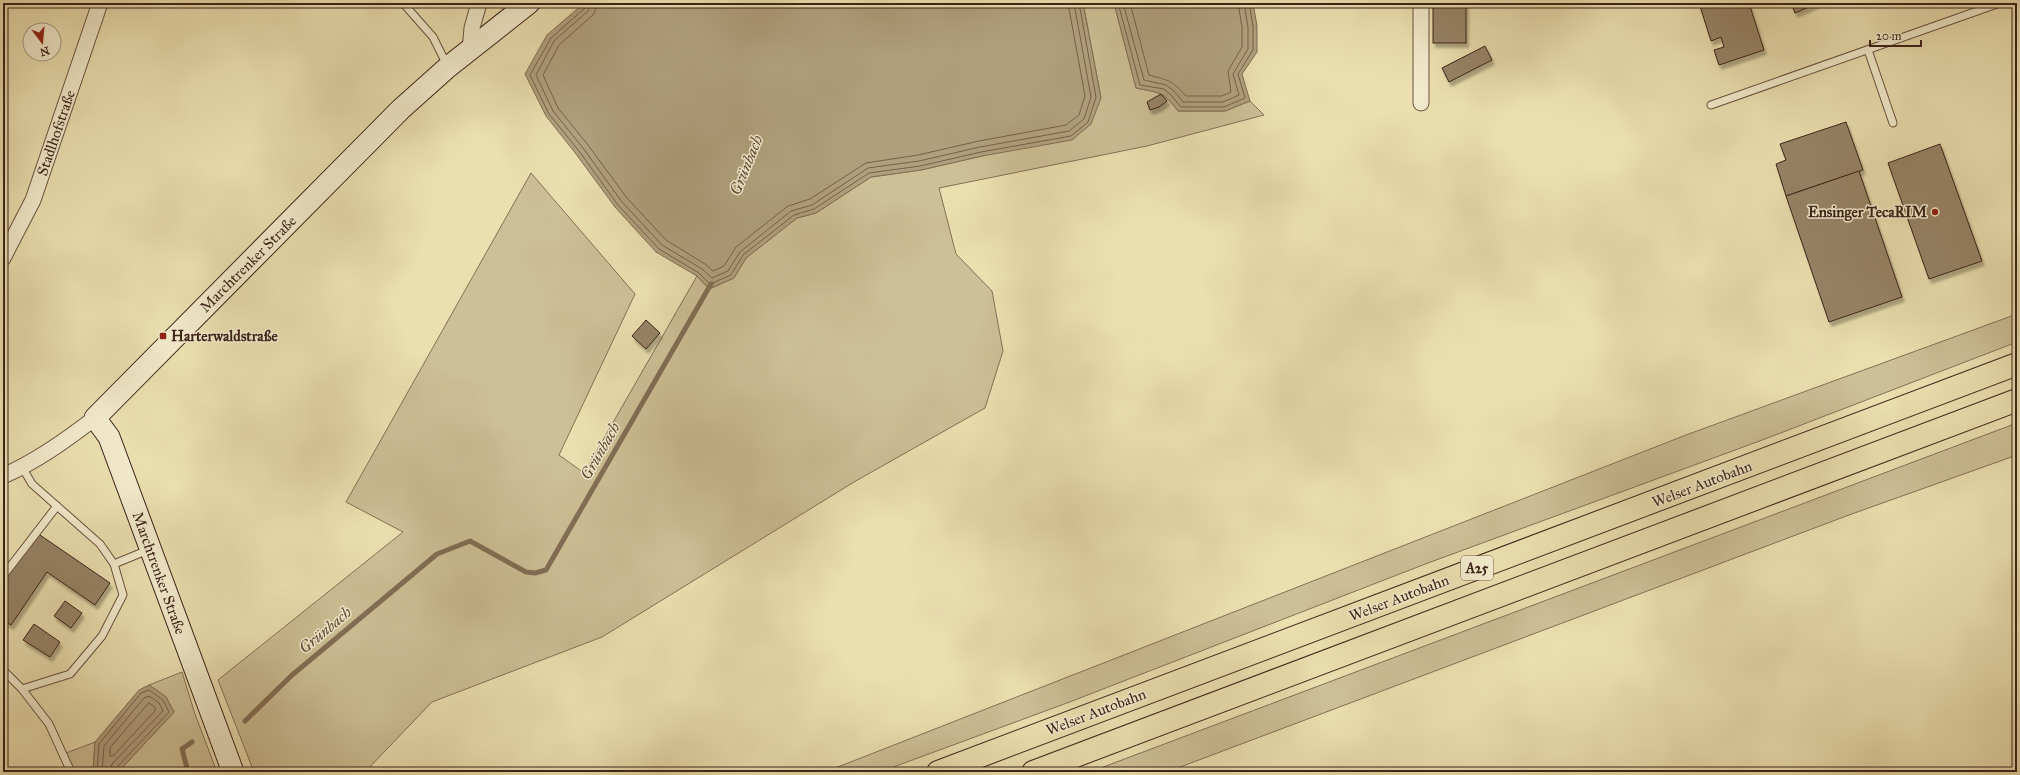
<svg xmlns="http://www.w3.org/2000/svg" width="2020" height="775" font-family="'IM FELL Great Primer',serif">
<style>
.green{fill:#cdbf96;stroke:#847058}
.water{fill:#b09f7d;stroke:#826d55}
.lines{fill:none;stroke-linecap:round;stroke-linejoin:round}
.shore{stroke:#76604b;stroke-width:1}
.stream{stroke:#826d55;stroke-width:5}
.building{fill:#978468;stroke:#3c2219;filter:url(#shadow)}
.lane-casing{stroke:#68513f;stroke-width:9}
.street-casing{stroke:#68513f;stroke-width:17}
.secondary-casing{stroke:#3c2219;stroke-width:23}
.highway-casing{stroke:#3c2219;stroke-width:24}
.lane{stroke:#f2eacc;stroke-width:7}
.street{stroke:#f2eacc;stroke-width:15}
.secondary{stroke:#f2eacc;stroke-width:21}
.highway{stroke:#ebdfb0;stroke-width:22}
.poi-dot{fill:#8f2418;stroke:#f2eacc;stroke-width:1.5}
.labels{text-anchor:middle;dominant-baseline:central;stroke-width:3;stroke-linejoin:round;paint-order:stroke}
.shield{fill:#f2eacc;stroke:#735e4f;stroke-width:1}
.shield-label{font-size:14px;font-weight:bold;fill:#3c2219}
.street-label{font-size:15px;fill:#3c2219;stroke:#f2eacc}
.poi-label{font-size:15px;font-weight:bold;fill:#3c2219;stroke:#f2eacc;text-anchor:end}
.water-label{font-size:16px;font-style:italic;fill:#5f4837;stroke:#f2eacc}
</style>
<defs>
<filter id="shadow"><feDropShadow dx="2.5" dy="4.5" stdDeviation="1" flood-color="#0004"/></filter>
</defs>
<rect width="100%" height="100%" fill="#ebdfb0"/>
<filter id="stains"><feTurbulence type="fractalNoise" baseFrequency=".005" numOctaves="4"/><feColorMatrix values="0 0 0 0 .2 0 0 0 0 .09 0 0 0 0 .02 0 0 0 .5 -.17"/></filter>
<radialGradient id="worn" r=".72"><stop offset=".6" stop-color="#630" stop-opacity="0"/><stop offset="1" stop-color="#630" stop-opacity=".3"/></radialGradient>
<g class="green">
<path d="M 1083,3 L 1114,3 L 1136,88 C 1160,93 1163,91 1178,111 L 1225,111 L 1250,101 L 1264,115 L 1147,146 L 939,188 L 956,254 L 992,291 L 1003,351 L 985,408 L 854,482 L 602,637 L 432,702 L 365,772 L 254,772 L 218,680 L 403,532 L 346,502 L 531,173 L 635,294 L 559,455 L 584,473 L 697,276 L 709,289 L 734,278 L 746,258 L 797,218 L 816,213 L 871,177 L 921,170 L 982,156 L 1101,98 Z"/>
<path d="M 2017,314 L 2017,342 L 1765,439 L 1428,563 L 1067,703 L 880,772 L 825,772 L 1686,435 Z"/>
<path d="M 2017,423 L 2017,455 L 1849,515 L 1167,772 L 1090,772 Z"/>
<path d="M 182,672 L 195,714 L 217,772 L 118,772 L 174,712 L 166,697 L 149,685 Z"/>
<path d="M 95,742 L 93,772 L 73,772 L 66,753 Z"/>
</g>
<g class="water">
<path d="M 584,3 L 1083,3 L 1101,98 L 1091,124 L 1072,140 L 982,156 L 921,170 L 871,177 L 816,213 L 797,218 L 746,258 L 734,278 L 709,289 L 697,276 L 656,252 L 615,207 L 576,154 L 546,116 L 525,74 L 547,35 Z"/>
<path d="M 1114,3 L 1253,3 L 1257,26 L 1257,52 L 1242,74 L 1250,101 L 1225,111 L 1178,111 C 1163,91 1160,93 1136,88 Z"/>
<path d="M 149,685 L 166,697 L 174,712 L 118,772 L 93,772 L 95,742 L 139,690 Z"/>
</g>
<g class="lines">
<g class="shore">
<path d="M 586,3 L 585,8 L 551,38 L 530,75 L 549,114 L 579,151 L 618,205 L 659,249 L 699,273 L 710,284 L 731,275 L 743,255 L 794,215 L 814,209 L 869,173 L 920,166 L 981,152 L 1071,136 L 1088,122 L 1096,97 L 1079,3"/>
<path d="M 591,3 L 588,11 L 554,41 L 536,75 L 553,111 L 583,148 L 622,202 L 662,245 L 702,269 L 712,278 L 728,271 L 740,252 L 791,211 L 812,205 L 868,168 L 919,161 L 980,147 L 1069,131 L 1084,119 L 1091,97 L 1074,3"/>
<path d="M 597,3 L 594,14 L 559,45 L 543,75 L 558,108 L 588,145 L 627,198 L 666,240 L 705,264 L 713,271 L 724,266 L 736,247 L 788,206 L 810,199 L 866,163 L 918,155 L 979,141 L 1066,125 L 1079,115 L 1085,96 L 1068,3"/>
<path d="M 1118,3 L 1140,85 L 1164,89 L 1171,95 L 1181,107 L 1224,107 L 1245,98 L 1238,74 L 1253,50 L 1253,26 L 1249,3"/>
<path d="M 1123,3 L 1144,80 L 1166,85 L 1174,91 L 1183,102 L 1223,102 L 1239,95 L 1233,74 L 1248,49 L 1248,27 L 1244,3"/>
<path d="M 1130,3 L 1149,75 C 1170,81 1170,79 1186,96 L 1222,96 L 1231,92 L 1228,71 L 1242,47 L 1242,27 L 1238,3"/>
<path d="M 149,703 L 155,707 L 155,711 L 113,756 L 110,756 L 110,748 Z"/>
<path d="M 97,772 L 99,744 L 141,693 L 149,690 L 163,700 L 169,712 L 116,768 L 115,772"/>
<path d="M 102,772 L 104,746 L 144,698 L 149,696 L 159,703 L 163,711 L 112,764 L 110,772"/>
</g>
<g class="stream">
<path d="M 245,721 L 291,676 L 437,554 L 470,541 L 526,572 L 535,573 L 546,570 L 711,284"/>
<path d="M 188,772 L 182,749 L 192,742"/>
</g>
</g>
<g class="building">
<rect x="1433" y="3" width="33" height="40"/>
<path d="M 1699,3 L 1749,3 L 1764,50 L 1719,65 L 1714,50 L 1724,47 L 1721,37 L 1711,41 Z"/>
<path d="M 1791,3 L 1818,3 L 1795,13 Z"/>
<path d="M 1485,46 L 1492,60 L 1449,82 L 1442,68 Z"/>
<path d="M 1161,94 L 1167,101 L 1159,107 L 1150,110 L 1147,102 Z"/>
<path d="M 1846,122 L 1863,170 L 1786,196 L 1776,164 L 1786,160 L 1780,144 Z"/>
<path d="M 1940,144 L 1982,261 L 1929,279 L 1888,163 Z"/>
<path d="M 1859,171 L 1902,297 L 1829,322 L 1786,196 Z"/>
<path d="M 646,320 L 660,333 L 646,349 L 632,336 Z"/>
<path d="M 37,533 L 110,583 L 95,605 L 47,572 L 11,625 L 3,620 L 3,583 Z"/>
<path d="M 65,601 L 82,613 L 71,628 L 54,616 Z"/>
<path d="M 34,624 L 60,642 L 50,657 L 23,640 Z"/>
</g>
<g class="lines">
<g class="lane-casing">
<g id="lane">
<path d="M 403,3 L 433,37 L 447,65"/>
<path d="M 1868,50 L 1893,123"/>
<path d="M 1711,105 L 2000,3"/>
<path d="M 114,564 L 148,550"/>
<path d="M 3,576 L 57,506"/>
<path d="M 3,670 L 22,689 L 49,724 L 71,772"/>
<path d="M 22,689 L 70,674 L 102,636 L 123,595 L 114,564 L 100,544 L 32,484 L 22,467"/>
</g>
</g>
<g class="street-casing">
<g id="street">
<path d="M 470,50 L 472,28 L 479,3"/>
<path d="M 1421,103 L 1421,3"/>
<path d="M 3,258 L 33,200 L 100,3"/>
<path d="M 3,476 C 37,461 66,440 95,418"/>
</g>
</g>
<g class="secondary-casing">
<path id="secondary" d="M 233,772 L 109,437 L 95,418 L 401,109 L 448,67 L 529,3"/>
</g>
<g class="highway-casing">
<g id="highway">
<path d="M 938,772 L 2017,364"/>
<path d="M 1033,772 L 2017,400"/>
</g>
</g>
<use href="#lane" class="lane"/>
<use href="#street" class="street"/>
<use href="#secondary" class="secondary"/>
<use href="#highway" class="highway"/>
</g>
<g class="poi-dot">
<circle cx="1935" cy="212" r="4"/>
<rect x="159" y="332" width="8" height="8" rx="2"/>
</g>
<g class="labels">
<rect class="shield" x="1461" y="556" width="32" height="24" rx="3"/>
<g class="shield-label">
<text x="1477" y="568">A25</text>
</g>
<g class="street-label">
<text transform="translate(56 133) rotate(-71)">Stadlhofstraße</text>
<text transform="translate(248 264) rotate(-45)">Marchtrenker Straße</text>
<text transform="translate(1702 484) rotate(-21)">Welser Autobahn</text>
<text transform="translate(159 573) rotate(70)">Marchtrenker Straße</text>
<text transform="translate(1399 598) rotate(-21)">Welser Autobahn</text>
<text transform="translate(1096 712) rotate(-21)">Welser Autobahn</text>
</g>
<g class="poi-label">
<text x="1927" y="212">Ensinger TecaRIM</text>
<text x="171" y="336" text-anchor="start">Harterwaldstraße</text>
</g>
<g class="water-label">
<text transform="translate(746 165) rotate(-68)">Grünbach</text>
<text transform="translate(600 451) rotate(-60)">Grünbach</text>
<text transform="translate(325 630) rotate(-40)">Grünbach</text>
</g>
</g>
<rect width="2020" height="775" fill="none" stroke="#ebdfb0" stroke-width="16"/>
<rect x="4" y="4" width="2012" height="767" fill="none" stroke="#3c2219" stroke-width="2"/>
<rect x="8" y="8" width="2004" height="759" fill="none" stroke="#3c2219"/>
<g transform="translate(42 42) rotate(164)"><circle r="19" fill="#f2eacc" stroke="#a99a84"/>
<path d="M0-3L7 15L0 10L-7 15Z" fill="#8f2418"/>
<text y="-6" font-size="11" font-weight="bold" text-anchor="middle" fill="#3c2219">N</text>
</g>
<path d="M1870 40v6h51v-6" fill="none" stroke="#3c2219" stroke-width="2"/>
<text x="1876" y="40" font-size="12" fill="#3c2219" stroke="#f2eacc" stroke-width="3" paint-order="stroke">20 m</text>
<rect width="100%" height="100%" filter="url(#stains)"/>
<rect width="100%" height="100%" fill="url(#worn)"/>
</svg>
